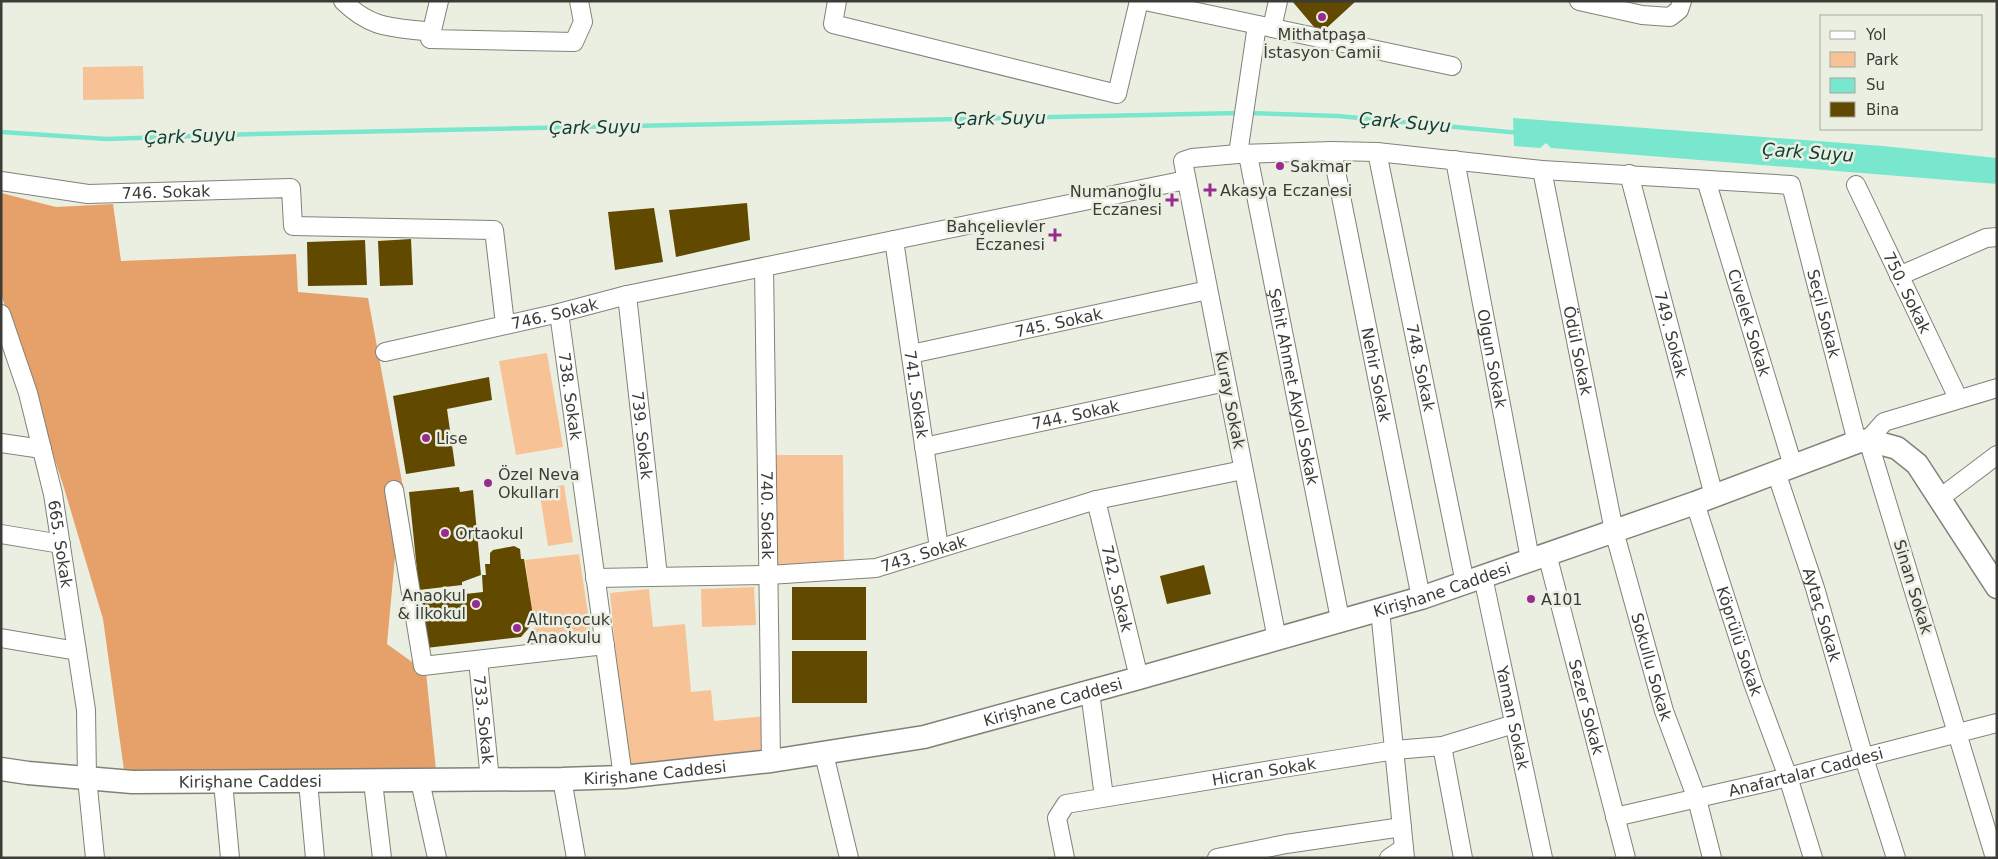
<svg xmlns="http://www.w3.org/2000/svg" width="1998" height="859" font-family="'DejaVu Sans',sans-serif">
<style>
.green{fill:#f8c297}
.forest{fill:#e5a169}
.water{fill:#79e7ce}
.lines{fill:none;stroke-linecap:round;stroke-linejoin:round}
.stream{stroke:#79e7ce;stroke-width:4.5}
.building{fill:#614a00}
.minor-casing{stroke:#808278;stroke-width:20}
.tertiary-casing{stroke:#808278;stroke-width:25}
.minor{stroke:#fff;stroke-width:18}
.tertiary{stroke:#fff;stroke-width:22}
.poi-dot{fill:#972c8e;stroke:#ebefe2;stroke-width:2}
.labels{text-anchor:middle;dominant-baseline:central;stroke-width:5;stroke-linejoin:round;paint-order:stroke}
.poi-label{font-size:16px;fill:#3b3c37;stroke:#ebefe2;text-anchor:start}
.street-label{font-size:16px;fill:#3b3c37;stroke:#ebefe2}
.water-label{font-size:18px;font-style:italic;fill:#0c3f35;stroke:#ebefe2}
</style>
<rect width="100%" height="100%" fill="#ebefe2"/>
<g class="green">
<path d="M 143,66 L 144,99 L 83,100 L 83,67 Z"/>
<path d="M 547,353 L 563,447 L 516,455 L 499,361 Z"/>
<path d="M 776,455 L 843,455 L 844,569 L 777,570 Z"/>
<path d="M 564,485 L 573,542 L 548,546 L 539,489 Z"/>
<path d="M 579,554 L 591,633 L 536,640 L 525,560 Z"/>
<path d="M 754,587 L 756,625 L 702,627 L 701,589 Z"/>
<path d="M 649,589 L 653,627 L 685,624 L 691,692 L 711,690 L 714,721 L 767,716 L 771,757 L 627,770 L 610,593 Z"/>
</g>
<path class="forest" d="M 1,193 L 56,207 L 113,204 L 121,261 L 296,254 L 298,292 L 368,298 L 408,514 L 398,524 L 387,644 L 426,672 L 436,770 L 124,770 L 103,619 L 64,488 L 1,294 Z"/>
<path class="water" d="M 1513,118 L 1883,146 L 1997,158 L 1997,184 L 1551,148 L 1546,143 L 1540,148 L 1514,146 Z"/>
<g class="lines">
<g class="stream">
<path d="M 1248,113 L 1338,116 L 1520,133"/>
<path d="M 1,132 L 107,139 L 255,134 L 1240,113"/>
</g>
</g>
<g class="building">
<path d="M 1292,1 L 1356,1 L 1320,34 Z"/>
<path d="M 747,203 L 750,240 L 676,257 L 669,210 Z"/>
<path d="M 654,208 L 663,262 L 615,270 L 608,212 Z"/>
<path d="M 411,239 L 413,285 L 380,286 L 378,241 Z"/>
<path d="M 365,240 L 367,285 L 308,286 L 307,242 Z"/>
<path d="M 489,377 L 492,400 L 447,409 L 455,466 L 406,474 L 393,396 Z"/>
<path d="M 459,487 L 460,492 L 473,490 L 481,575 L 462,582 L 462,585 L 419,590 L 409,492 Z"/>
<path d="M 514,546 L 520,549 L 521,559 L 524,559 L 534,622 L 521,637 L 426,648 L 424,634 L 427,634 L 421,599 L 483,592 L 482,575 L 486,575 L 485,564 L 490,564 L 490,553 L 493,550 Z"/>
<path d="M 1204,565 L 1211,594 L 1167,604 L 1160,576 Z"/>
<rect x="792" y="587" width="74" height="53"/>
<rect x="792" y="651" width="75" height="52"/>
</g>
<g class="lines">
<g class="minor-casing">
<g id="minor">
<path d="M 343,1 C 372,30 394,27 432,32"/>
<path d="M 439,1 L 430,39 L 574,42 L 583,22 L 579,1"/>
<path d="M 837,1 L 833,24 L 1117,94 L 1139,1"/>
<path d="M 1145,1 L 1452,66"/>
<path d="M 1579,1 L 1642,15 L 1670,17 L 1679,10 L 1682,1"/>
<path d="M 1272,28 L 1278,1"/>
<path id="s1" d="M 1332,151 L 1421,598"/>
<path id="s2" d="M 1377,152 L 1465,583"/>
<path d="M 1238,154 L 1257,25"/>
<path id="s3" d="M 1248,155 L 1340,619"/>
<path id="s4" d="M 1455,160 L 1530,559"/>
<path id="s5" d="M 1542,170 L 1614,531 L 1664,711 L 1697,799 L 1712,858"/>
<path id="s6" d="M 1629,174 L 1714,496"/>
<path id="s7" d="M 1706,180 L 1793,466"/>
<path id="s8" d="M 1,181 L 88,194 L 291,188 L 293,226 L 494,230 L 505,324"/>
<path id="s9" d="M 1856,185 L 1958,398"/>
<path id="s10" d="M 894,240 L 939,548"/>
<path id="s11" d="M 764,267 L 771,761"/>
<path d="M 1899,276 L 1986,238 L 1997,237"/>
<path id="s12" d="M 627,295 L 658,576"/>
<path id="s13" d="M 559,313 L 623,777"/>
<path id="s14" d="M 1,314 L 28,393 L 53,494 L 86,710 L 87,778 L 95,858"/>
<path id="s15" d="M 385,352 L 559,313 L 627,295 L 1186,180"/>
<path id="s16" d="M 911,354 L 1208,290"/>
<path d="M 1,443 L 42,449"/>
<path id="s17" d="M 924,447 L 1226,382"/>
<path id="s18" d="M 1776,472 L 1815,588 L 1864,758 L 1896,858"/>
<path d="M 394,490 L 423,666 L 605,645"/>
<path d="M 1940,498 L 1997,455"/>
<path id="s19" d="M 1096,500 L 1139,678"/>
<path id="s20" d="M 1695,503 L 1753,683 L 1788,777 L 1813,858"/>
<path d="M 1,534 L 61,544"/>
<path id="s21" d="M 1547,554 L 1626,858"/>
<path id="s22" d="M 1483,577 L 1543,858"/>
<path id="s23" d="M 595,578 L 769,575 L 876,568 L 1096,500 L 1243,470"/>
<path d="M 1380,610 L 1405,858"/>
<path d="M 1,638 L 77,651"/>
<path id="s24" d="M 1277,639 L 1183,161 L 1192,158 L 1238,154 L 1332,151 L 1377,152 L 1542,170 L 1791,185 L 1857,442"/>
<path id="s25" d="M 478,660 L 490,780"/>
<path d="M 1090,692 L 1104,797"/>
<path d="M 1442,746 L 1463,858"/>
<path d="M 824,754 L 849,858"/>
<path d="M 562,779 L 576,858"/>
<path d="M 420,781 L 437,858"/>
<path d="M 223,782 L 230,858"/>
<path d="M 308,782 L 315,858"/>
<path d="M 373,782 L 382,858"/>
<path id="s26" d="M 1615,817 L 1772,781 L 1997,723"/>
<path id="s27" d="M 1065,858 L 1057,818 L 1066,804 L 1277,769 L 1395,750 L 1442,746 L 1514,724"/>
<path d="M 1217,858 L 1286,844 L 1402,827"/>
<path d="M 1389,858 L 1404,848"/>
<path d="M 1995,858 L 1868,440 L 1884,422 L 1997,388"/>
</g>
</g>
<g class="tertiary-casing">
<g id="tertiary">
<path id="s28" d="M 1,769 L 28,773 L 132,782 L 562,779 L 623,777 L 771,761 L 924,737 L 1139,678 L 1421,598 L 1695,503 L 1857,442 L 1868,440 L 1897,448 L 1917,464 L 1997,587"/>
</g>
</g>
<use href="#minor" class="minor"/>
<use href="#tertiary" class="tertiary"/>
</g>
<g class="poi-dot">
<circle cx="1322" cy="17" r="5"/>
<circle cx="1280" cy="166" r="5"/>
<path d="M1207.5 182.5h5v5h5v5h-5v5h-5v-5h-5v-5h5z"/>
<path d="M1169.5 192.5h5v5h5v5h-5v5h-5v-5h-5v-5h5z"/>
<path d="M1052.5 227.5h5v5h5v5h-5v5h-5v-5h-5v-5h5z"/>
<circle cx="426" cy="438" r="5"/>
<circle cx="488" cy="483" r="5"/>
<circle cx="445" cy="533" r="5"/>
<circle cx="1531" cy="599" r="5"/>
<circle cx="476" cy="604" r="5"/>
<circle cx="517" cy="628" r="5"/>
</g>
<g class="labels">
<g class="poi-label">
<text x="1322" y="34" text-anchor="middle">Mithatpaşa<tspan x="1322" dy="18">İstasyon Camii</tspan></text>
<text x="1290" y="166">Sakmar</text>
<text x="1220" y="190">Akasya Eczanesi</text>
<text x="1162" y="191" text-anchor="end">Numanoğlu<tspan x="1162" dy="18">Eczanesi</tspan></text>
<text x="1045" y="226" text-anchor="end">Bahçelievler<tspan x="1045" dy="18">Eczanesi</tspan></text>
<text x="436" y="438">Lise</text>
<text x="498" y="474">Özel Neva<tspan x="498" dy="18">Okulları</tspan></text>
<text x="455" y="533">Ortaokul</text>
<text x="466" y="595" text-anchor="end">Anaokul<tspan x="466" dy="18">&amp; İlkokul</tspan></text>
<text x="1541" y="599">A101</text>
<text x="527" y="619">Altınçocuk<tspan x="527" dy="18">Anaokulu</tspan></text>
</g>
<g class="street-label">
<text stroke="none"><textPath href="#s8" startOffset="166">746. Sokak</textPath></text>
<text stroke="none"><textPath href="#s9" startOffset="119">750. Sokak</textPath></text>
<text stroke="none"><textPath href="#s15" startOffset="174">746. Sokak</textPath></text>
<text stroke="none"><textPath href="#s24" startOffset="1230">Seçil Sokak</textPath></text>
<text stroke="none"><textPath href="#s16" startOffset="151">745. Sokak</textPath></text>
<text stroke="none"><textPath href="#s7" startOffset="149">Civelek Sokak</textPath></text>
<text stroke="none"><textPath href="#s6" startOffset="166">749. Sokak</textPath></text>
<text stroke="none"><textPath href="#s5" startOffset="184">Ödül Sokak</textPath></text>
<text stroke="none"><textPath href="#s4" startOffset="202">Olgun Sokak</textPath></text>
<text stroke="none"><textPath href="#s2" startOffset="220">748. Sokak</textPath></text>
<text stroke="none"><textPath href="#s1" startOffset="228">Nehir Sokak</textPath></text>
<text stroke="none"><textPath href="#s3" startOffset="236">Şehit Ahmet Akyol Sokak</textPath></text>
<text stroke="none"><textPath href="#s10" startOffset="156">741. Sokak</textPath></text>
<text stroke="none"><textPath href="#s13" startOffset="84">738. Sokak</textPath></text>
<text transform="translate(1230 400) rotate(79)">Kuray Sokak</text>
<text stroke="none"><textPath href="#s17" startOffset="155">744. Sokak</textPath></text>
<text stroke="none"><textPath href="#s12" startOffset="141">739. Sokak</textPath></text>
<text stroke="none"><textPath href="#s11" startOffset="248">740. Sokak</textPath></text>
<text stroke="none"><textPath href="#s14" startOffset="238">665. Sokak</textPath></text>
<text stroke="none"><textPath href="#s23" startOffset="331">743. Sokak</textPath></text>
<text transform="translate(1913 587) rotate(73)">Sinan Sokak</text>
<text stroke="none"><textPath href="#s19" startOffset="91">742. Sokak</textPath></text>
<text stroke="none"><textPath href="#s28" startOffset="1465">Kirişhane Caddesi</textPath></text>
<text stroke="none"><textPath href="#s18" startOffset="150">Aytaç Sokak</textPath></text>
<text stroke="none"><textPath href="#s20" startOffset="145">Köprülü Sokak</textPath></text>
<text stroke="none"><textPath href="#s5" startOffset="509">Sokullu Sokak</textPath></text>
<text stroke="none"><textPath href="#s28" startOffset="1060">Kirişhane Caddesi</textPath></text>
<text stroke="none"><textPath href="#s21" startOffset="158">Sezer Sokak</textPath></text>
<text stroke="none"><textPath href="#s22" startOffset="144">Yaman Sokak</textPath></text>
<text stroke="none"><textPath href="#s25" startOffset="60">733. Sokak</textPath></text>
<text stroke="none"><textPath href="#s27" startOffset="258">Hicran Sokak</textPath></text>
<text stroke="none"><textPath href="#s28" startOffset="655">Kirişhane Caddesi</textPath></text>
<text stroke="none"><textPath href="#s26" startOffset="196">Anafartalar Caddesi</textPath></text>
<text stroke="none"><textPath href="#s28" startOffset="250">Kirişhane Caddesi</textPath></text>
</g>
<g class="water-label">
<text transform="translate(1000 118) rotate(-1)">Çark Suyu</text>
<text transform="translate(1405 122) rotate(5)">Çark Suyu</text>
<text transform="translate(595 127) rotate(-1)">Çark Suyu</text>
<text transform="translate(190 136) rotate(-2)">Çark Suyu</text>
<text transform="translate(1808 152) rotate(4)">Çark Suyu</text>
</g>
</g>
<rect width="1998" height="859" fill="none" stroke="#3b3c37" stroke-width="5"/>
<rect x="1820" y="15" width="162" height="115" fill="#ebefe2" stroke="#a5a79e"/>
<rect x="1830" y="31" width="25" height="8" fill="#ffffff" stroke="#a5a79e"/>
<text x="1866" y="40" font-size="15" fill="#3b3c37">Yol</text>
<rect x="1830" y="52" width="25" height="15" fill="#f8c297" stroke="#a5a79e"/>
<text x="1866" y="65" font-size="15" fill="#3b3c37">Park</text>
<rect x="1830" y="78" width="25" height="15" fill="#79e7ce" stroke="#a5a79e"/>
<text x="1866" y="90" font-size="15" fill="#3b3c37">Su</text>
<rect x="1830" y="102" width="25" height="15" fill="#614a00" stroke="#a5a79e"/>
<text x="1866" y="115" font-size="15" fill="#3b3c37">Bina</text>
</svg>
